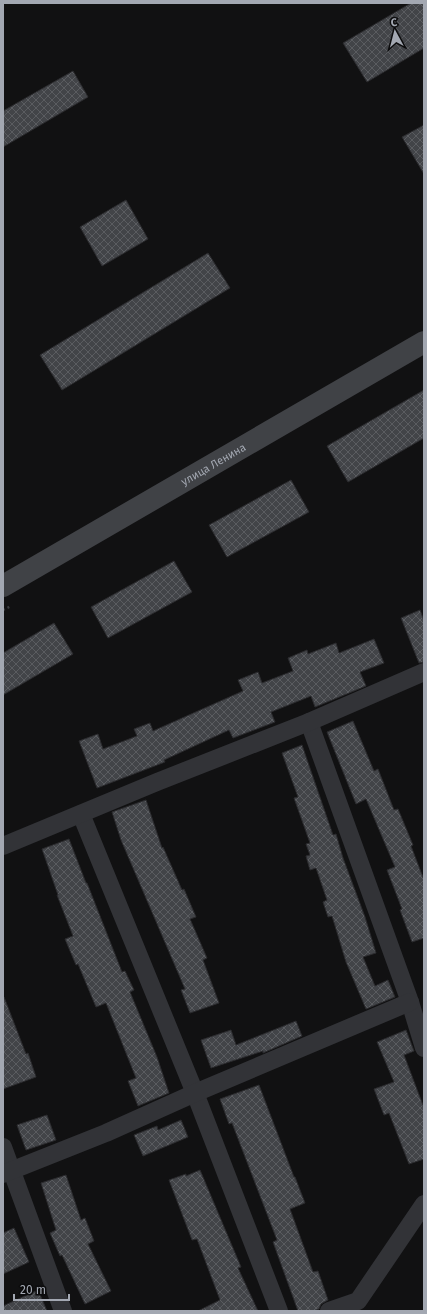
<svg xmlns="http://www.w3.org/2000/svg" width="427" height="1314" font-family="'Fira Sans',sans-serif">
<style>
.building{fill:url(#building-cross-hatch);stroke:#2b2b2e}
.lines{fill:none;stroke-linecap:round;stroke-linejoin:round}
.path{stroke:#383a3d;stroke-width:2.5;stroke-dasharray:2 3;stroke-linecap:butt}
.street{stroke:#323337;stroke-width:18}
.secondary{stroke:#404246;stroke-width:22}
.labels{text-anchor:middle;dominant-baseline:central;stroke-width:4;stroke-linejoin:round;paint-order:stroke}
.street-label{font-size:11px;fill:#a3a8b2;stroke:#0c0c0d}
</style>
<defs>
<pattern id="building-cross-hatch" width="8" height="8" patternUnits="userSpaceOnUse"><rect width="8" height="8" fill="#424448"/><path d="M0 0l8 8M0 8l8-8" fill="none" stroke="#5a5c60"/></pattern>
</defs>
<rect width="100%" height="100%" fill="#111112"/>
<g class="building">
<path d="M 411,3 L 424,3 L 424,48 L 367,82 L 343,43 Z"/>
<path d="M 73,71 L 88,97 L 3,147 L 3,111 Z"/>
<path d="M 424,125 L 424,174 L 402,137 Z"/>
<path d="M 126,200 L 148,239 L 102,266 L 80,227 Z"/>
<path d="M 208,253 L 230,288 L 62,390 L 40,355 Z"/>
<path d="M 424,390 L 424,438 L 348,482 L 327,446 Z"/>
<path d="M 291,480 L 309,512 L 227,557 L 209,525 Z"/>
<path d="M 174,561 L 192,592 L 108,638 L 91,607 Z"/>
<path d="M 420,610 L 424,621 L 424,662 L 419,663 L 401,618 Z"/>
<path d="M 54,623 L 73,654 L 3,695 L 3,653 Z"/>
<path d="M 374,639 L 384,663 L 360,672 L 366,686 L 315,707 L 311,696 L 271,712 L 275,722 L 233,738 L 229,730 L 164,760 L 165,762 L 97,788 L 79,741 L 98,734 L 103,749 L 137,736 L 134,729 L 150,723 L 153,731 L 243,691 L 238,680 L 258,672 L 262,683 L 293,671 L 288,658 L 307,650 L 308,654 L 336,643 L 339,653 Z"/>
<path d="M 353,721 L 374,771 L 378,769 L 394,810 L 398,809 L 413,845 L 411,846 L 424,880 L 424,938 L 412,942 L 400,910 L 402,909 L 387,870 L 395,867 L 366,799 L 356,804 L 327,732 Z"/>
<path d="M 302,745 L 333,835 L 336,834 L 343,858 L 365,917 L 376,953 L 363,957 L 375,986 L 388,980 L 395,997 L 366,1009 L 346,962 L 332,916 L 328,917 L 323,902 L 327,900 L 316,868 L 310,870 L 306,856 L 310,855 L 306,844 L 310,843 L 294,798 L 298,797 L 282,753 Z"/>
<path d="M 146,800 L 162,848 L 163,847 L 182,890 L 184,889 L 196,917 L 190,919 L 207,958 L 203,960 L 219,1003 L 190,1013 L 181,990 L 185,989 L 121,840 L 112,812 Z"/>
<path d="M 69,839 L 86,883 L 87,883 L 122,972 L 125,971 L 134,990 L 130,992 L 157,1057 L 169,1093 L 138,1106 L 128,1081 L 136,1078 L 106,1003 L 96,1007 L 78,964 L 76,965 L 65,939 L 73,936 L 57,895 L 58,895 L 42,849 Z"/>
<path d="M 3,997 L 4,997 L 26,1054 L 28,1053 L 36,1077 L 3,1089 Z"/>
<path d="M 296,1021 L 302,1036 L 263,1053 L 263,1051 L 211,1068 L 201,1040 L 231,1030 L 236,1045 Z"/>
<path d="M 406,1030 L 414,1051 L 404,1055 L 424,1108 L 424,1159 L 409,1164 L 389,1113 L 384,1115 L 374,1089 L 394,1082 L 377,1042 Z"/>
<path d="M 259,1085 L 294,1177 L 295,1177 L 305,1203 L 290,1209 L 313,1272 L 318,1271 L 328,1300 L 321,1304 L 319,1309 L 314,1311 L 298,1311 L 273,1242 L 277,1240 L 232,1123 L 229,1124 L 220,1099 Z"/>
<path d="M 47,1115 L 56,1140 L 26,1150 L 17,1125 Z"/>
<path d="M 181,1120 L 188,1137 L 143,1156 L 134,1135 L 157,1126 L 158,1130 Z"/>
<path d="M 200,1170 L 241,1267 L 238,1268 L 258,1311 L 198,1311 L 220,1300 L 197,1239 L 192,1240 L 169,1180 L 186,1174 L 186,1176 Z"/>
<path d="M 66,1175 L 81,1220 L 85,1218 L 94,1241 L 88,1244 L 111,1291 L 85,1304 L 62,1255 L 60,1256 L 50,1233 L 56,1230 L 41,1183 Z"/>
<path d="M 14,1228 L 29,1262 L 3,1274 L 3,1233 Z"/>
<path d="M 38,1290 L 47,1311 L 3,1311 L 3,1306 Z"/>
</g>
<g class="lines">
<path class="path" d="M 3,610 L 11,606"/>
<g class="street">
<path d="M 309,722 L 410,1002 L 424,1048"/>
<path d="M 81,814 L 195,1093 L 279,1311"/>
<path d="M 3,846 L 157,782 L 309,722 L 424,672"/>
<path d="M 3,1147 L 63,1311"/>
<path d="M 3,1174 L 106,1133 L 195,1093 L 410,1002"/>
<path d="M 329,1311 L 358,1301 L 424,1204"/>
</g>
<path class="secondary" id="s1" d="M 3,586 L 424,342"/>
</g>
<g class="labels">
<g class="street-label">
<text stroke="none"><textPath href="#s1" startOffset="243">улица Ленина</textPath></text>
</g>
</g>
<rect width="427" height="1314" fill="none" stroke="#a3a8b2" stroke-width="8"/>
<g transform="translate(395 32) rotate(353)" stroke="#0c0c0d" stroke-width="3" paint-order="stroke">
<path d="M0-3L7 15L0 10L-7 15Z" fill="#a3a8b2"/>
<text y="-6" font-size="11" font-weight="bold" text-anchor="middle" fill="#a3a8b2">С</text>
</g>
<path d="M14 1294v6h55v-6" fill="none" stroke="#a3a8b2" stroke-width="2"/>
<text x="20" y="1294" font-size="12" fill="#a3a8b2" stroke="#0c0c0d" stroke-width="3" paint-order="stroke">20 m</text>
</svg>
